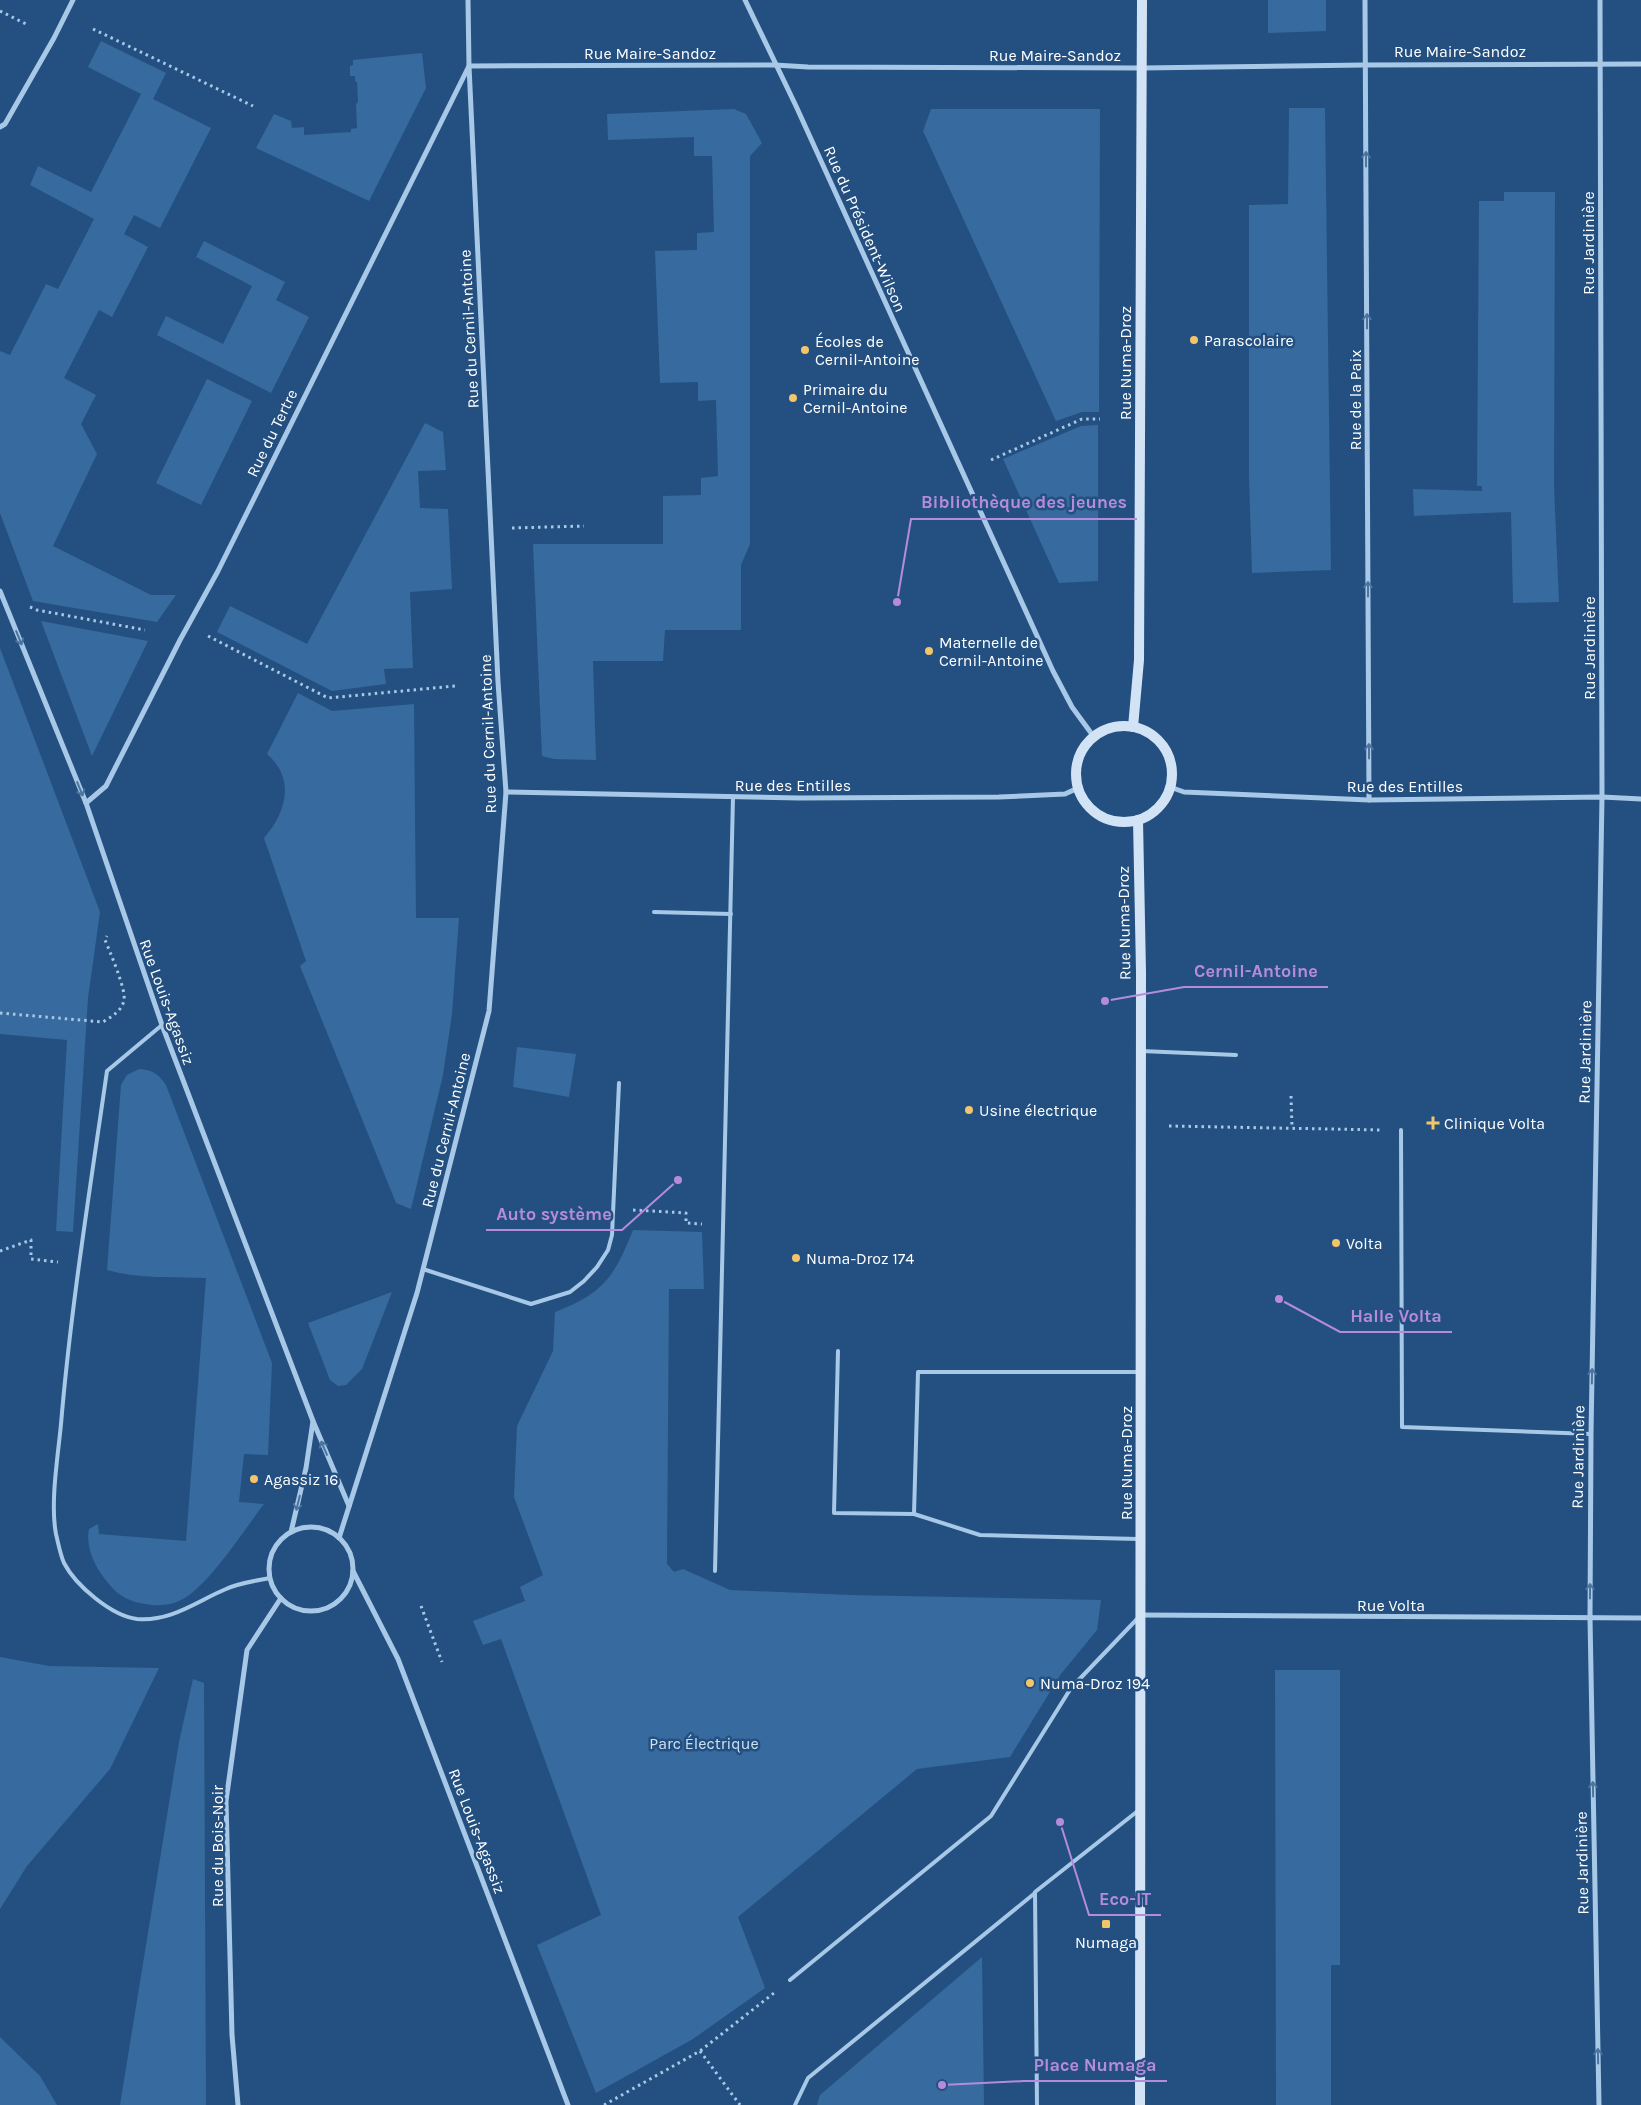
<svg xmlns="http://www.w3.org/2000/svg" width="1641" height="2105" font-family="Karla,sans-serif">
<style>
.green{fill:#376a9e}
.lines{fill:none;stroke-linecap:round;stroke-linejoin:round}
.path{stroke:#a8c8e7;stroke-width:3;stroke-dasharray:2.5 4;stroke-linecap:butt}
.service{stroke:#a8c8e7;stroke-width:4}
.minor{stroke:#a8c8e7;stroke-width:5}
.secondary{stroke:#d2e3f6;stroke-width:10}
.oneway{stroke:#4b749f}
.poi-dot{fill:#f2c56b;stroke:#235080;stroke-width:2}
.labels{text-anchor:middle;dominant-baseline:central;stroke-width:5;stroke-linejoin:round;paint-order:stroke}
.street-label{font-size:16px;fill:#fff;stroke:#235080}
.poi-label{font-size:16px;fill:#fff;stroke:#235080;text-anchor:start}
.park-label{font-size:16px;fill:#cce1f5;stroke:#235080}
.leader{fill:none;stroke:#b68bdc;stroke-width:2}
.callout-dot{fill:#b68bdc;stroke:#235080;stroke-width:2}
.callout-label{font-size:18px;text-anchor:middle;font-weight:bold;fill:#b68bdc;stroke:#235080;stroke-width:5;stroke-linejoin:round;paint-order:stroke}
</style>
<rect width="100%" height="100%" fill="#235080"/>
<g class="green">
<path d="M 1268,0 L 1326,0 L 1326,31 L 1268,33 Z"/>
<path d="M 101,41 L 166,73 L 153,99 L 211,128 L 160,228 L 134,215 L 124,234 L 148,247 L 112,317 L 99,310 L 64,378 L 96,395 L 81,424 L 97,454 L 53,546 L 151,595 L 176,595 L 157,622 L 33,601 L 0,513 L 0,351 L 10,355 L 46,284 L 58,289 L 94,219 L 30,185 L 38,166 L 91,192 L 141,94 L 88,67 Z"/>
<path d="M 422,53 L 426,88 L 369,201 L 256,148 L 274,114 L 291,121 L 292,128 L 304,127 L 304,135 L 351,132 L 351,129 L 357,128 L 356,104 L 358,102 L 357,82 L 355,81 L 355,76 L 350,76 L 350,66 L 353,65 L 353,60 Z"/>
<path d="M 1289,108 L 1325,108 L 1331,570 L 1252,573 L 1249,478 L 1249,205 L 1288,204 Z"/>
<path d="M 734,109 L 746,114 L 762,143 L 750,156 L 750,544 L 741,565 L 741,630 L 665,630 L 663,661 L 593,661 L 596,760 L 554,759 L 542,756 L 533,544 L 663,544 L 663,496 L 701,495 L 701,478 L 718,476 L 716,400 L 698,401 L 698,382 L 660,383 L 655,251 L 697,250 L 697,233 L 714,232 L 712,156 L 694,156 L 694,137 L 608,140 L 607,114 Z"/>
<path d="M 931,109 L 1100,109 L 1099,412 L 1082,412 L 1056,421 L 923,131 Z"/>
<path d="M 1504,192 L 1555,192 L 1554,486 L 1559,602 L 1513,603 L 1511,512 L 1414,516 L 1413,489 L 1482,491 L 1482,486 L 1477,486 L 1479,201 L 1504,201 Z"/>
<path d="M 204,241 L 285,282 L 276,300 L 309,317 L 271,393 L 157,335 L 166,316 L 223,344 L 252,286 L 196,257 Z"/>
<path d="M 207,379 L 252,401 L 201,505 L 156,483 Z"/>
<path d="M 425,423 L 443,432 L 446,470 L 418,471 L 420,508 L 448,509 L 452,589 L 410,592 L 413,668 L 384,669 L 386,684 L 332,691 L 217,632 L 230,606 L 307,644 Z"/>
<path d="M 1098,425 L 1098,581 L 1059,583 L 1003,459 L 1081,426 Z"/>
<path d="M 41,621 L 148,641 L 92,756 Z"/>
<path d="M 0,648 L 100,912 L 88,998 L 73,1232 L 56,1231 L 67,1040 L 0,1034 Z"/>
<path d="M 298,693 L 332,711 L 414,704 L 416,918 L 459,918 L 452,1014 L 443,1075 L 411,1209 L 396,1203 L 300,966 L 306,961 L 264,838 C 286,813 296,779 267,754 Z"/>
<path d="M 517,1047 L 576,1054 L 569,1097 L 513,1087 Z"/>
<path d="M 139,1069 C 152,1070 158,1073 166,1085 L 272,1363 L 268,1455 L 244,1454 L 239,1502 L 264,1504 C 244,1530 206,1590 179,1601 C 168,1606 156,1606 145,1604 C 131,1602 118,1596 109,1584 C 96,1569 85,1549 89,1529 L 98,1524 L 99,1534 L 186,1541 L 206,1278 C 174,1277 139,1279 107,1270 L 121,1085 L 127,1075 Z"/>
<path d="M 633,1230 L 702,1232 L 704,1289 L 669,1289 L 667,1564 L 674,1572 L 683,1569 L 730,1590 L 850,1595 L 1101,1600 L 1097,1630 L 1061,1674 L 1010,1757 L 917,1769 L 738,1917 L 765,1988 L 693,2039 L 596,2093 L 537,1945 L 601,1915 L 501,1639 L 483,1645 L 473,1621 L 525,1601 L 520,1587 L 543,1575 L 514,1497 L 517,1426 L 553,1351 L 555,1312 C 604,1293 614,1277 633,1230 Z"/>
<path d="M 392,1292 L 362,1369 L 346,1385 L 338,1386 L 330,1380 L 308,1323 Z"/>
<path d="M 0,1657 L 49,1666 L 159,1668 L 110,1769 L 27,1866 L 0,1909 Z"/>
<path d="M 1275,1670 L 1340,1670 L 1340,1965 L 1331,1965 L 1331,2105 L 1276,2105 Z"/>
<path d="M 193,1679 L 204,1683 L 206,2105 L 120,2105 L 179,1742 Z"/>
<path d="M 982,1957 L 984,2105 L 817,2105 L 820,2095 Z"/>
<path d="M 0,2037 L 40,2076 L 57,2105 L 0,2105 Z"/>
</g>
<g class="lines">
<g class="path">
<path d="M 0,11 L 26,24"/>
<path d="M 93,29 L 253,106"/>
<path d="M 991,460 L 1082,419 L 1100,419"/>
<path d="M 512,528 L 584,526"/>
<path d="M 30,607 L 37,610 L 145,630"/>
<path d="M 208,636 L 328,698 L 455,686"/>
<path d="M 0,1013 L 103,1022 C 112,1016 122,1011 124,1000 C 126,989 110,952 105,940 L 107,936"/>
<path d="M 1291,1096 L 1292,1127"/>
<path d="M 1169,1126 L 1381,1130"/>
<path d="M 633,1210 L 686,1213 L 686,1223 L 702,1224"/>
<path d="M 0,1251 L 31,1240 L 31,1259 L 58,1262"/>
<path d="M 421,1606 L 442,1662"/>
<path d="M 700,2051 L 740,2105"/>
<path d="M 604,2105 L 700,2051 L 774,1993"/>
</g>
<g class="service">
<path d="M 654,912 L 731,914"/>
<path d="M 162,1025 L 107,1071 C 90,1189 71,1306 61,1424 C 58,1456 50,1503 56,1534 C 58,1542 60,1554 64,1563 C 76,1586 112,1616 137,1619 C 171,1622 197,1601 226,1589 C 239,1583 255,1581 270,1578"/>
<path d="M 1141,1051 L 1236,1055"/>
<path d="M 1401,1130 L 1402,1427 L 1591,1434"/>
<path d="M 423,1269 L 531,1304 L 570,1292 L 584,1281 L 597,1267 L 608,1250 L 612,1235 L 619,1083"/>
<path d="M 838,1351 L 834,1513 L 914,1514 L 980,1535 L 1138,1539"/>
<path d="M 914,1514 L 918,1372 L 1140,1372"/>
<path d="M 715,1571 L 733,797"/>
<path d="M 790,1980 L 991,1816 L 1071,1688 L 1139,1617"/>
<path d="M 795,2105 L 808,2078 L 1035,1893"/>
<path d="M 1037,2105 L 1035,1892 L 1139,1810"/>
</g>
<g class="minor">
<path d="M 745,0 L 796,106 L 1053,671 L 1072,707 L 1094,737"/>
<path d="M 1365,0 L 1369,800"/>
<path d="M 0,127 L 5,124 L 54,38 L 73,0"/>
<path d="M 0,591 L 86,803 L 162,1025 L 313,1421 L 349,1506"/>
<path d="M 1170,787 L 1184,792 L 1369,800 L 1602,797 L 1641,799"/>
<path d="M 506,792 L 799,798 L 999,797 L 1065,794 L 1078,788"/>
<path d="M 86,803 L 106,786 L 180,640 L 218,571 L 469,66 L 775,65 L 808,67 L 1142,68 L 1365,65 L 1641,64"/>
<circle cx="311" cy="1569" r="42"/>
<path d="M 291,1532 L 306,1468 L 313,1421"/>
<path d="M 339,1538 L 417,1293 L 489,1011 L 506,792 L 498,682 L 469,66 L 468,0"/>
<path d="M 353,1571 L 398,1659 L 568,2105"/>
<path d="M 1140,1615 L 1641,1618"/>
<path d="M 238,2105 L 232,2035 L 226,1801 L 247,1650 L 281,1598"/>
<path d="M 1599,2105 L 1590,1618 L 1591,1434 L 1602,797 L 1600,0"/>
</g>
<g class="secondary">
<circle cx="1124" cy="774" r="48"/>
<path d="M 1133,727 L 1139,660 L 1142,0"/>
<path d="M 1138,820 L 1141,972 L 1140,2105"/>
</g>
</g>
<defs><path id="oneway-shaft" d="M-6 0H5M1.5-3L5.5 0L1.5 3" fill="none" stroke-width="1.6" stroke-linecap="round" stroke-linejoin="round" transform="scale(1.25)"/></defs>
<g class="oneway">
<use href="#oneway-shaft" transform="translate(1366 159) rotate(-90)"/>
<use href="#oneway-shaft" transform="translate(1367 321) rotate(-90)"/>
<use href="#oneway-shaft" transform="translate(1368 589) rotate(-90)"/>
<use href="#oneway-shaft" transform="translate(19 638) rotate(68)"/>
<use href="#oneway-shaft" transform="translate(1369 751) rotate(-90)"/>
<use href="#oneway-shaft" transform="translate(80 789) rotate(68)"/>
<use href="#oneway-shaft" transform="translate(1592 1376) rotate(-89)"/>
<use href="#oneway-shaft" transform="translate(324 1448) rotate(-113)"/>
<use href="#oneway-shaft" transform="translate(298 1503) rotate(104)"/>
<use href="#oneway-shaft" transform="translate(1590 1591) rotate(-90)"/>
<use href="#oneway-shaft" transform="translate(1593 1789) rotate(-91)"/>
<use href="#oneway-shaft" transform="translate(1598 2056) rotate(-91)"/>
</g>
<g class="poi-dot">
<circle cx="1194" cy="340" r="5"/>
<circle cx="805" cy="350" r="5"/>
<circle cx="793" cy="398" r="5"/>
<circle cx="929" cy="651" r="5"/>
<circle cx="969" cy="1110" r="5"/>
<path d="M1430.5 1115.5h5v5h5v5h-5v5h-5v-5h-5v-5h5z"/>
<circle cx="1336" cy="1243" r="5"/>
<circle cx="796" cy="1258" r="5"/>
<circle cx="254" cy="1479" r="5"/>
<circle cx="1030" cy="1683" r="5"/>
<rect x="1101" y="1919" width="10" height="10" rx="2.5"/>
</g>
<g class="labels">
<g class="street-label">
<text x="1460" y="51">Rue Maire-Sandoz</text>
<text x="650" y="53">Rue Maire-Sandoz</text>
<text x="1055" y="55">Rue Maire-Sandoz</text>
<text transform="translate(865 229) rotate(66)">Rue du Président-Wilson</text>
<text transform="translate(1588 243) rotate(-90)">Rue Jardinière</text>
<text transform="translate(469 329) rotate(-93)">Rue du Cernil-Antoine</text>
<text transform="translate(1125 363) rotate(-90)">Rue Numa-Droz</text>
<text transform="translate(1355 400) rotate(-90)">Rue de la Paix</text>
<text transform="translate(272 433) rotate(-64)">Rue du Tertre</text>
<text transform="translate(1589 648) rotate(-90)">Rue Jardinière</text>
<text transform="translate(488 734) rotate(-92)">Rue du Cernil-Antoine</text>
<text x="793" y="785">Rue des Entilles</text>
<text x="1405" y="786">Rue des Entilles</text>
<text transform="translate(1124 923) rotate(-91)">Rue Numa-Droz</text>
<text transform="translate(167 1002) rotate(70)">Rue Louis-Agassiz</text>
<text transform="translate(1585 1052) rotate(-89)">Rue Jardinière</text>
<text transform="translate(446 1130) rotate(-76)">Rue du Cernil-Antoine</text>
<text transform="translate(1578 1457) rotate(-89)">Rue Jardinière</text>
<text transform="translate(1126 1463) rotate(-90)">Rue Numa-Droz</text>
<text x="1391" y="1605">Rue Volta</text>
<text transform="translate(477 1831) rotate(69)">Rue Louis-Agassiz</text>
<text transform="translate(217 1846) rotate(-90)">Rue du Bois-Noir</text>
<text transform="translate(1582 1863) rotate(-91)">Rue Jardinière</text>
</g>
<g class="poi-label">
<text x="1204" y="340">Parascolaire</text>
<text x="815" y="341">Écoles de<tspan x="815" dy="18">Cernil-Antoine</tspan></text>
<text x="803" y="389">Primaire du<tspan x="803" dy="18">Cernil-Antoine</tspan></text>
<text x="939" y="642">Maternelle de<tspan x="939" dy="18">Cernil-Antoine</tspan></text>
<text x="979" y="1110">Usine électrique</text>
<text x="1444" y="1123">Clinique Volta</text>
<text x="1346" y="1243">Volta</text>
<text x="806" y="1258">Numa-Droz 174</text>
<text x="264" y="1479">Agassiz 16</text>
<text x="1040" y="1683">Numa-Droz 194</text>
<text x="1106" y="1942" text-anchor="middle">Numaga</text>
</g>
<g class="park-label">
<text x="704" y="1743">Parc Électrique</text>
</g>
</g>
<path class="leader" d="M897 602L911 519H1137M1105 1001L1184 987H1328M678 1180L622 1230H486M1279 1299L1340 1332H1452M1060 1822L1089 1915H1161M942 2085L1024 2081H1167"/>
<g class="callout-dot">
<circle cx="897" cy="602" r="5"/>
<circle cx="1105" cy="1001" r="5"/>
<circle cx="678" cy="1180" r="5"/>
<circle cx="1279" cy="1299" r="5"/>
<circle cx="1060" cy="1822" r="5"/>
<circle cx="942" cy="2085" r="5"/>
</g>
<g class="callout-label">
<text x="1024" y="508">Bibliothèque des jeunes</text>
<text x="1256" y="977">Cernil-Antoine</text>
<text x="554" y="1220">Auto système</text>
<text x="1396" y="1322">Halle Volta</text>
<text x="1125" y="1905">Eco-IT</text>
<text x="1095" y="2071">Place Numaga</text>
</g>
</svg>
